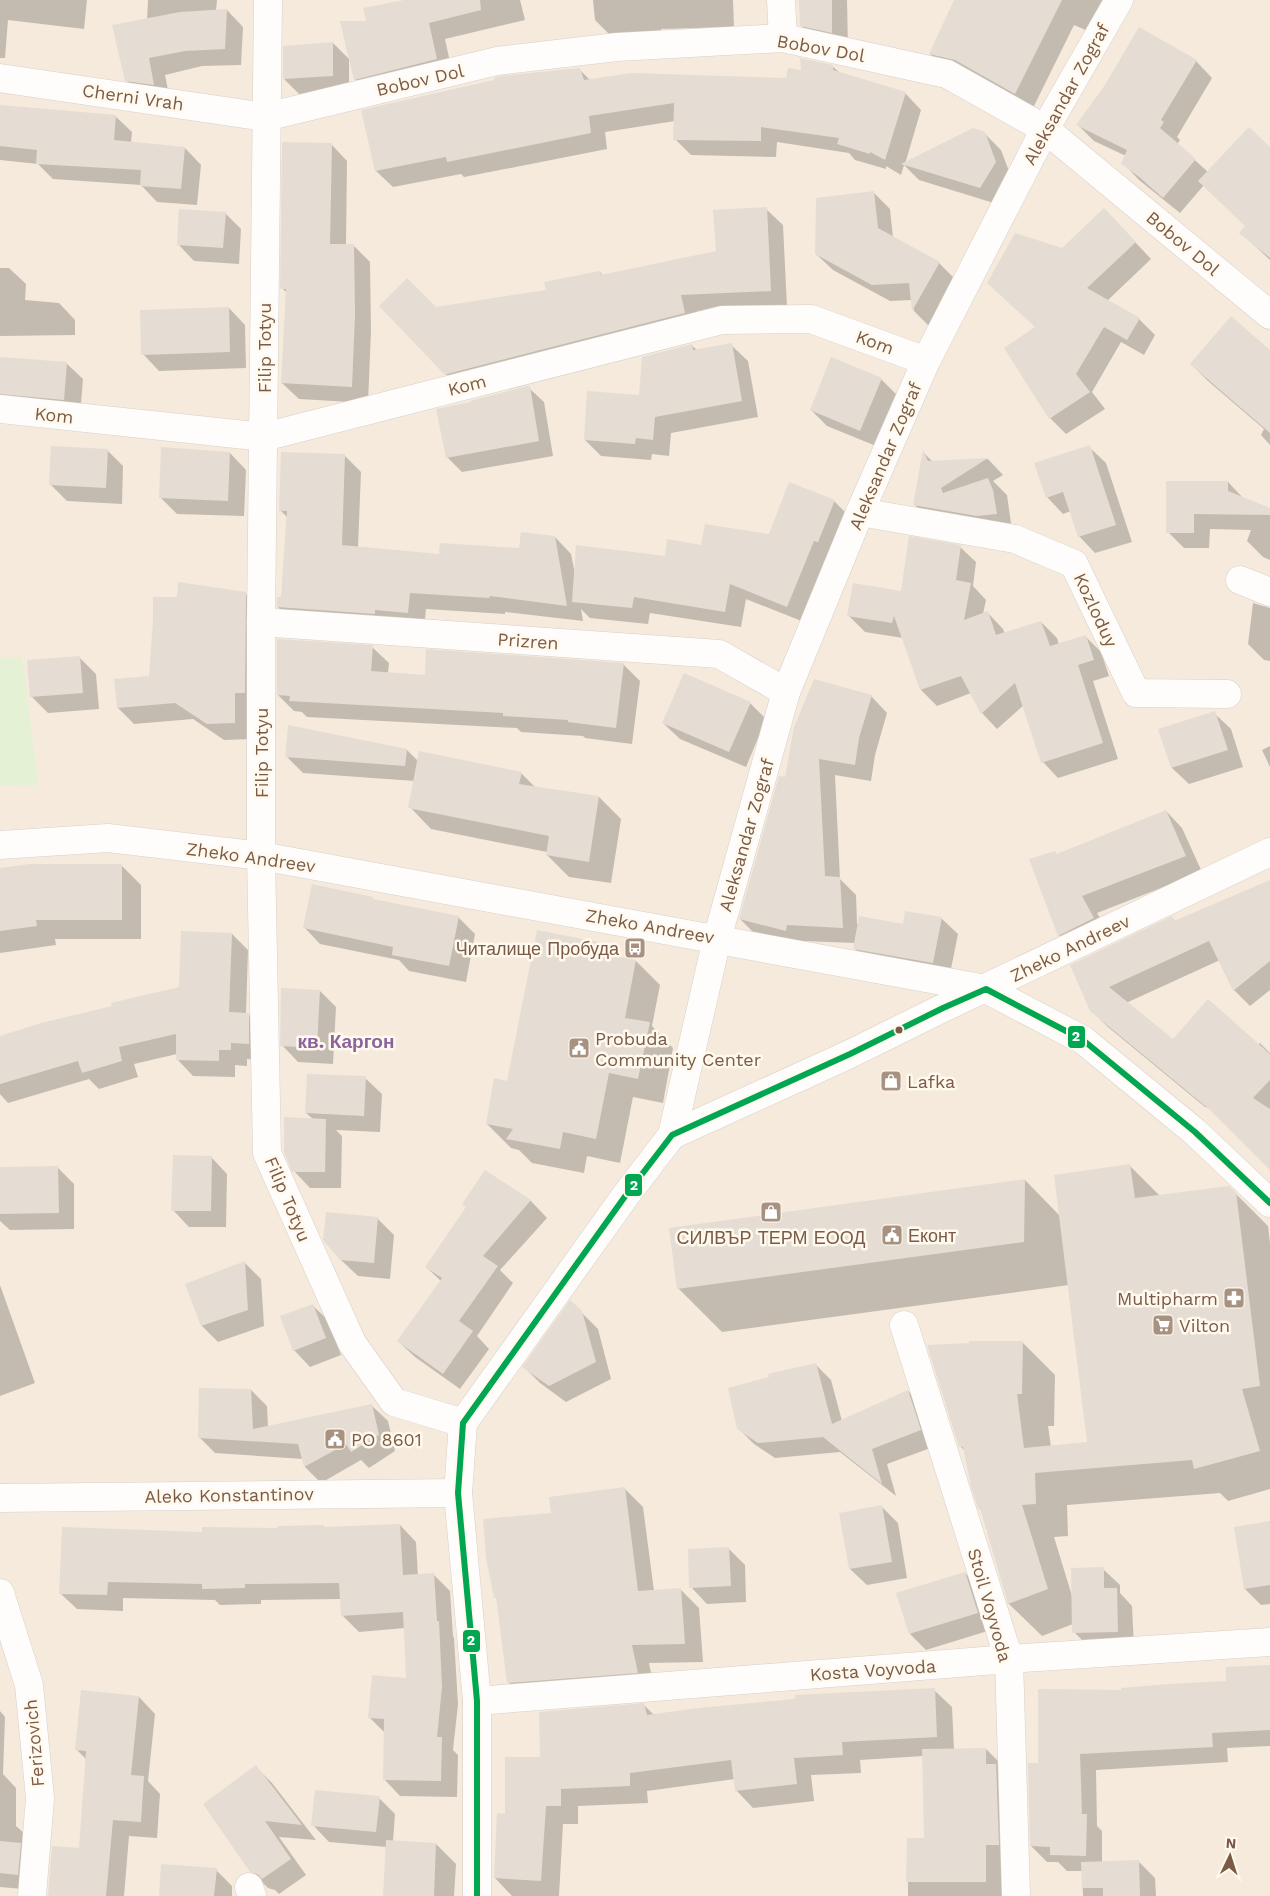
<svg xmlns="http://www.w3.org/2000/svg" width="1270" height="1896" font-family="'Work Sans',sans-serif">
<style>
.residential{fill:#f5eadc}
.green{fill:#e4f1d5}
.shadow{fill:#0003}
.building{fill:#e5ddd3}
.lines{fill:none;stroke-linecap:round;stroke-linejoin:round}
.street-casing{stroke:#d7d0c8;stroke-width:29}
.secondary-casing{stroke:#d8d0c8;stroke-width:29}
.street{stroke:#fefdfc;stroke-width:28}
.secondary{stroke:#fefdfc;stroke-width:28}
.bus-1-casing{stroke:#fff9ee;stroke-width:10}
.bus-1{stroke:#00a651;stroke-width:6}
.bus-dot{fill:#7b5b48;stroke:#fff9ee;stroke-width:2}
.labels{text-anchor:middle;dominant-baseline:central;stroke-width:5;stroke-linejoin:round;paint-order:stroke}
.street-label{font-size:18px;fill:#7b5b48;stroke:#fff9ee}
.poi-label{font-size:18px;fill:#7b5b48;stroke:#fff9ee;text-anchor:start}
.neighbourhood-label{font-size:19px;font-weight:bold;fill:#8c639e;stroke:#fff9ee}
.line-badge{stroke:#fff9ee;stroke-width:2}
.badge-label{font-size:14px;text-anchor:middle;font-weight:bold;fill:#fff}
</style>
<rect width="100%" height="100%" fill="#f8f4ec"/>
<rect class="residential" x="0" y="0" width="1270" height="1896"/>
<path class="green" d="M 22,657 L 38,785 L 0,786 L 0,658 Z"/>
<g class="shadow">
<path d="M 0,0 L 87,0 L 84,29 L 8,20 L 5,58 L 0,58 Z"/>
<path d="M 148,0 L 217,0 L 216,11 L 227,10 L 243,27 L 241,65 L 202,66 L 165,75 L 170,100 L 143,97 L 126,80 L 147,20 Z"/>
<path d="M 410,0 L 520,0 L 525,20 L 445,39 L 453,76 L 371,95 L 355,79 Z"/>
<path d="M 593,0 L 733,0 L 734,27 L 661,29 L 661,32 L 611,36 L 595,20 Z"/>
<path d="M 800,0 L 847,0 L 848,48 L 817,42 L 801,25 Z"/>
<path d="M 955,0 L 1105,0 L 1090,32 L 1074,25 L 1032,110 L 947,70 L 930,54 Z"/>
<path d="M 333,43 L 349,59 L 349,92 L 300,95 L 284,79 Z"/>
<path d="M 1196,61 L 1212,78 L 1177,137 L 1180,140 L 1177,144 L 1208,172 L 1270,148 L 1270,260 L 1241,233 L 1247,226 L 1204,185 L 1180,213 L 1139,180 L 1123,163 L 1126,156 L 1094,141 L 1078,125 Z"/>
<path d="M 832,66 L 840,73 L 905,93 L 921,110 L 905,164 L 984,133 L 1001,150 L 1012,179 L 997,204 L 919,180 L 904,165 L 901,175 L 886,166 L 886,169 L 855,160 L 849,153 L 777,142 L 776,157 L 691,155 L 675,139 L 675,121 L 605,132 L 607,149 L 464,177 L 461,174 L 393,187 L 376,171 L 580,70 L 590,80 L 787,79 L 802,72 Z"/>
<path d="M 0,106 L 115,116 L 132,132 L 131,143 L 185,148 L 201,165 L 197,205 L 157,202 L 141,185 L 53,179 L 38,164 L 0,160 Z"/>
<path d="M 331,144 L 347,161 L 346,245 L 353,245 L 370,262 L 371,331 L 368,403 L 299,399 L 282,383 L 287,293 L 282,288 Z"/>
<path d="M 874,193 L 890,209 L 893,238 L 939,263 L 955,279 L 929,326 L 914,311 L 912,300 L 890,301 L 833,270 L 816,254 Z"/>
<path d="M 766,209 L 783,225 L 787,307 L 697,311 L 701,330 L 462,390 L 446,374 L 436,308 L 547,291 L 600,272 L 603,276 L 717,252 Z"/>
<path d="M 225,213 L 241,229 L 239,264 L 194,261 L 178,244 Z"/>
<path d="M 1120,226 L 1151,259 L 1107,301 L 1139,319 L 1155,335 L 1144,355 L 1121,342 L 1092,392 L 1105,409 L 1066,434 L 1050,418 L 1036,328 L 1063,249 Z"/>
<path d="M 0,268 L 9,268 L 26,284 L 25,300 L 59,303 L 75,320 L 75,335 L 0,336 Z"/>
<path d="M 229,308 L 245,325 L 246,368 L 159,371 L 143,354 Z"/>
<path d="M 691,345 L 697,350 L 731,345 L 748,361 L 758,417 L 671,433 L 669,456 L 652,454 L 651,460 L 601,456 L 585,440 L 640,396 Z"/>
<path d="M 1270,353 L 1270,445 L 1261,435 L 1264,429 L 1208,381 L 1191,364 Z"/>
<path d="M 66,363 L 83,379 L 80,416 L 0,396 L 0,376 Z"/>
<path d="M 881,379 L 897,395 L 876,446 L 827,426 L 811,410 Z"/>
<path d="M 529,388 L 544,402 L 553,456 L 462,472 L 447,457 L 473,403 Z"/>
<path d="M 1089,447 L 1106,463 L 1132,542 L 1095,553 L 1079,536 L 1071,511 L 1063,514 L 1047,497 Z"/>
<path d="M 107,450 L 123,466 L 122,504 L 67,501 L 51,485 Z"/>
<path d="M 230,453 L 246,470 L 244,516 L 177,514 L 160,497 Z"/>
<path d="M 924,453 L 933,462 L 988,459 L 1003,475 L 993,481 L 1007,495 L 1012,530 L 931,521 L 915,505 Z"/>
<path d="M 344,455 L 361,472 L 358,547 L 440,555 L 520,549 L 555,537 L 571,554 L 575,574 L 666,557 L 702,547 L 770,536 L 834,501 L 850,517 L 804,622 L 746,599 L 741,627 L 650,613 L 648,624 L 590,618 L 581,609 L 583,621 L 505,612 L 505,614 L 426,609 L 424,629 L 294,623 L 278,607 L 282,599 L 287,517 L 280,510 Z"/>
<path d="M 1228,482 L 1244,499 L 1270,510 L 1270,560 L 1263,557 L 1247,541 L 1251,530 L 1210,529 L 1209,548 L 1184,548 L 1168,532 Z"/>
<path d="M 960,547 L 976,562 L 973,586 L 986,600 L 983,614 L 988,613 L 1003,629 L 1005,634 L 1041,622 L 1057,638 L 1059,645 L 1085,636 L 1101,652 L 1109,676 L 1093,681 L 1118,759 L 1058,778 L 1043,762 L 1024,705 L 997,729 L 982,713 L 971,693 L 937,706 L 921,690 L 903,638 L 865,632 L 849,616 L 902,592 Z"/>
<path d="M 245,593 L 262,610 L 251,739 L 224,740 L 193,719 L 134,724 L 118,708 L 151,677 L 178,599 Z"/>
<path d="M 1253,603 L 1270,608 L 1270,661 L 1264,660 L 1248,644 Z"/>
<path d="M 372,647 L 389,663 L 388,673 L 426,676 L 623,664 L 640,681 L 632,744 L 585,738 L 583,736 L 521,732 L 517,728 L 307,717 L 302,712 L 294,711 L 278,695 Z"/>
<path d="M 80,658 L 96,674 L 99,709 L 48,713 L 31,696 Z"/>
<path d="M 871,696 L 887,713 L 875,755 L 871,781 L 835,775 L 840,879 L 856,895 L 857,924 L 904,925 L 941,918 L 958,934 L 949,979 L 871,965 L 854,948 L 855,943 L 803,941 L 802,946 L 756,935 L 740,919 L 787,778 Z"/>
<path d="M 750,703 L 766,719 L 746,767 L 680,739 L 663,723 Z"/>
<path d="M 1214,713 L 1231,729 L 1243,767 L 1189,784 L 1172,768 L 1160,730 Z"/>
<path d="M 1270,746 L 1270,767 L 1262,750 Z"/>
<path d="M 407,750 L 419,762 L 521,773 L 536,788 L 599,797 L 621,819 L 611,883 L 569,877 L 547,855 L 547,852 L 431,829 L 410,807 L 415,781 L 303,773 L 287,757 Z"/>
<path d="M 1166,811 L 1182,828 L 1202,872 L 1097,913 L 1110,935 L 1076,951 L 1059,935 L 1057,855 Z"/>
<path d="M 121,865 L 141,885 L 141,939 L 55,939 L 56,945 L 0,953 L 0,870 Z"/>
<path d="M 1270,881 L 1270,990 L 1250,1006 L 1234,990 L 1220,960 L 1126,1003 L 1173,1041 L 1258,1045 L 1260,1043 L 1270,1053 L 1270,1167 L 1218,1110 L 1205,1107 L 1108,1027 L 1091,1010 L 1071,965 L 1172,918 L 1176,922 Z"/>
<path d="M 375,901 L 458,917 L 475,934 L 466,982 L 409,971 L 399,960 L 320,944 L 304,927 Z"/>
<path d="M 232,934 L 248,950 L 246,1014 L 248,1014 L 264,1030 L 265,1060 L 247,1059 L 247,1066 L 235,1065 L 235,1077 L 193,1076 L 177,1059 L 177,1054 L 134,1064 L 138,1077 L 99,1089 L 89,1079 L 8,1103 L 0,1094 L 0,1037 L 181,988 Z"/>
<path d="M 608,945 L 620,958 L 636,961 L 660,985 L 652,1026 L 673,1048 L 663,1103 L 633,1097 L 620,1163 L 587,1156 L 584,1173 L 532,1163 L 519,1150 L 511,1148 L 487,1124 L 508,1082 Z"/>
<path d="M 320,991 L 336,1007 L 333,1064 L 298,1062 L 282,1045 Z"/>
<path d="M 365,1078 L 382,1094 L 380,1132 L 336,1130 L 342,1136 L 341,1188 L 310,1188 L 294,1171 L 313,1119 L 306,1113 Z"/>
<path d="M 211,1157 L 227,1174 L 226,1227 L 189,1227 L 173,1210 Z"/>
<path d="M 1130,1166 L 1160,1196 L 1229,1187 L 1268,1226 L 1270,1243 L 1270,1489 L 1228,1501 L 1220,1493 L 1067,1505 L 1068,1536 L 1054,1537 L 1072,1596 L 1103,1569 L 1120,1585 L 1120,1593 L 1132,1606 L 1134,1648 L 1090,1648 L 1074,1632 L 1073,1624 L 1042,1636 L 1009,1604 L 982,1511 L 979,1508 L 965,1451 L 960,1446 L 1022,1342 L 1055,1375 L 1054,1426 L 1048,1426 L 1051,1447 L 1089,1444 L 1069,1285 L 722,1332 L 678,1288 L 1025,1180 L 1060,1216 Z"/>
<path d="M 57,1167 L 74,1184 L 74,1229 L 10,1230 L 0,1221 L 0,1169 Z"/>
<path d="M 485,1172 L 531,1201 L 547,1218 L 500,1270 L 513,1283 L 477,1336 L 489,1349 L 460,1389 L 415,1357 L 398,1341 L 441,1281 L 426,1267 L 467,1207 Z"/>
<path d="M 377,1218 L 394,1235 L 390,1279 L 358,1276 L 341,1260 Z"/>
<path d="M 245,1263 L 261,1279 L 264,1326 L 218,1342 L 202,1326 L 186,1284 Z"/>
<path d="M 0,1285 L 35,1383 L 0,1396 Z"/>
<path d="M 312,1305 L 329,1321 L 341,1355 L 310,1367 L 294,1350 Z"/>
<path d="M 581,1312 L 598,1329 L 611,1379 L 566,1402 L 540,1383 L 524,1367 Z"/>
<path d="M 815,1364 L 831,1380 L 842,1421 L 908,1391 L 923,1407 L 936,1446 L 887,1464 L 896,1496 L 840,1452 L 775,1458 L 754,1444 L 738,1428 Z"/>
<path d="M 251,1390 L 267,1406 L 268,1427 L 371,1405 L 388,1421 L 395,1451 L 369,1468 L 361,1460 L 321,1483 L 305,1467 L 303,1459 L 215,1453 L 199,1437 Z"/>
<path d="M 625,1489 L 643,1507 L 654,1591 L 681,1590 L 699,1608 L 703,1662 L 649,1663 L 655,1691 L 526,1701 L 508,1682 L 498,1600 L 495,1597 L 552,1514 Z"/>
<path d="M 882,1507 L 898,1523 L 907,1578 L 867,1585 L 850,1569 Z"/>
<path d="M 1270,1522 L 1270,1604 L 1261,1605 L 1245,1589 Z"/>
<path d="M 400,1525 L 416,1542 L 418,1576 L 433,1574 L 450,1591 L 453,1636 L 454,1638 L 458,1704 L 453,1750 L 458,1755 L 457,1797 L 400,1796 L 384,1779 L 385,1733 L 369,1717 L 407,1680 L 405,1628 L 359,1632 L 342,1615 L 341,1599 L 261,1600 L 261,1604 L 220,1605 L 215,1600 L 123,1598 L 123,1611 L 77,1609 L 60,1593 L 203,1533 Z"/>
<path d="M 728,1548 L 745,1565 L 746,1602 L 707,1604 L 691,1587 Z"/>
<path d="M 965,1573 L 981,1590 L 994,1629 L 926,1650 L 910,1634 Z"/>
<path d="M 1270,1666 L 1270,1746 L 1227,1748 L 1228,1762 L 1096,1770 L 1097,1826 L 1102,1831 L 1102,1862 L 1138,1861 L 1155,1878 L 1156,1896 L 1083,1896 L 1082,1871 L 1067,1871 L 1058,1862 L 1047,1862 L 1031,1846 L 1039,1764 L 1122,1692 L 1228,1682 Z"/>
<path d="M 934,1690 L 952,1707 L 954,1750 L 986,1749 L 1002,1765 L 1002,1896 L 908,1896 L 908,1839 L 925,1840 L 923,1756 L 860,1760 L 861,1773 L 811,1775 L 814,1801 L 753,1808 L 736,1790 L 735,1779 L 647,1791 L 648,1803 L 578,1806 L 578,1824 L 563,1824 L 559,1896 L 512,1896 L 495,1878 L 506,1815 L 541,1758 L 644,1705 L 654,1715 Z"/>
<path d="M 139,1697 L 155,1714 L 148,1781 L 160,1794 L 157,1838 L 129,1836 L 124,1896 L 49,1896 L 80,1850 L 87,1760 L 76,1749 Z"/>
<path d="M 0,1711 L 5,1717 L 3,1774 L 16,1788 L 16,1826 L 34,1842 L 34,1890 L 0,1887 Z"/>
<path d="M 255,1766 L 272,1783 L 316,1840 L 279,1837 L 306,1875 L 279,1894 L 275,1890 L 268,1888 L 251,1871 Z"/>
<path d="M 379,1798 L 395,1814 L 393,1841 L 436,1844 L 456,1864 L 454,1896 L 385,1896 L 387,1847 L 329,1842 L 313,1825 Z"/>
<path d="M 216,1870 L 232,1886 L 232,1896 L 160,1896 Z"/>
</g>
<g class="building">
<path d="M 404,0 L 480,0 L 481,10 L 429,23 L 437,59 L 354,80 L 340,21 L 366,21 L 363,8 Z"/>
<path d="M 799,0 L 832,0 L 832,33 L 800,26 Z"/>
<path d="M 954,0 L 1062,0 L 1015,94 L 955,60 L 929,54 Z"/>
<path d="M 227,9 L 225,49 L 185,51 L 149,58 L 154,85 L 125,81 L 112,25 L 180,12 Z"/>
<path d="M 1139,27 L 1197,60 L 1161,120 L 1164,122 L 1160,128 L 1196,159 L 1163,198 L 1138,176 L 1121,164 L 1127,150 L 1076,125 L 1105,85 Z"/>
<path d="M 333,42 L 333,76 L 283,79 L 283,46 Z"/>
<path d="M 800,58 L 833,65 L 833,70 L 906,92 L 885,160 L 870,152 L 870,154 L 837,144 L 839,138 L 761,127 L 761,141 L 673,140 L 674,103 L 589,116 L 591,133 L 447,162 L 446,157 L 375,171 L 361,110 L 494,80 L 494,78 L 500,76 L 580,68 L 584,80 L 631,73 L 786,78 L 788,68 L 801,70 Z"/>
<path d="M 0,105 L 116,115 L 114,140 L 185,147 L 181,189 L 140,186 L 141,170 L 36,164 L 37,150 L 0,146 Z"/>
<path d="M 1249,127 L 1270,147 L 1270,258 L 1239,233 L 1245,226 L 1198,181 Z"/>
<path d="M 973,128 L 985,132 L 996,162 L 980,188 L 901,164 Z"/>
<path d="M 282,142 L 332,143 L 330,244 L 354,244 L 355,314 L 352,387 L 281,383 L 286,289 L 280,289 Z"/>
<path d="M 874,191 L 878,228 L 940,262 L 912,311 L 909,283 L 872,285 L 815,254 L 816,198 Z"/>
<path d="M 767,207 L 771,291 L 681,295 L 685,313 L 447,374 L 445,375 L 379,306 L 407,278 L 436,307 L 546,290 L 544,282 L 600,271 L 601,275 L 716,251 L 713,210 Z"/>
<path d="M 1104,208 L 1136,242 L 1087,288 L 1140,318 L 1127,340 L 1104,327 L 1076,374 L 1090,392 L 1049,419 L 1004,348 L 1035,327 L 987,283 L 1015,233 L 1062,248 Z"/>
<path d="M 179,209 L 226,212 L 223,248 L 177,245 Z"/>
<path d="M 229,307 L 230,352 L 141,355 L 140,310 Z"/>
<path d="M 1231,316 L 1270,350 L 1270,433 L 1190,364 Z"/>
<path d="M 732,343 L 742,401 L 655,417 L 653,440 L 636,438 L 635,444 L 584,440 L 587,391 L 639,395 L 642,357 L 692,344 L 693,350 Z"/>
<path d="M 0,357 L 67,362 L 64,400 L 0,394 Z"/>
<path d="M 831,357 L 882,378 L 860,431 L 810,410 Z"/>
<path d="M 527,386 L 530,386 L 539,441 L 446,458 L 436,409 L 471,402 L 470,401 Z"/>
<path d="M 1090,445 L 1116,525 L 1078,537 L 1063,492 L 1046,498 L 1034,463 Z"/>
<path d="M 51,446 L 108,449 L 106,488 L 49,485 Z"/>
<path d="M 161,447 L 230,452 L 228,501 L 159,498 Z"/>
<path d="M 923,450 L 928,461 L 988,458 L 941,488 L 943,493 L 988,478 L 993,490 L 997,514 L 977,516 L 913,505 Z"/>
<path d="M 281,452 L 345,454 L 342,545 L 439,554 L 440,543 L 519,548 L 521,532 L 555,536 L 567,606 L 490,596 L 489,598 L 410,593 L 408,613 L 375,610 L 375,614 L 277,607 L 277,597 L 281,597 L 287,511 L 279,511 Z"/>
<path d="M 1166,481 L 1228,481 L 1228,491 L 1270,508 L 1270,515 L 1194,514 L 1194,533 L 1166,533 Z"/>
<path d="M 789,482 L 835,500 L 818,542 L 814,541 L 787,607 L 730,584 L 725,612 L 634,597 L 632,608 L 572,602 L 576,545 L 665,556 L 667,539 L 701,545 L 705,524 L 769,534 Z"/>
<path d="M 909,536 L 961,545 L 956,580 L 971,583 L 964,620 L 988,611 L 996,635 L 1041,621 L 1050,646 L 1086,635 L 1094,660 L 1078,665 L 1103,743 L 1041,763 L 1015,683 L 981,714 L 961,676 L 920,690 L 894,616 L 892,623 L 847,616 L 853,583 L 901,591 Z"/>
<path d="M 178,582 L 246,592 L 245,693 L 235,693 L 235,723 L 207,724 L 175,703 L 117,708 L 114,679 L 149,676 L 153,620 L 153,597 L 177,597 Z"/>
<path d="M 277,639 L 373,645 L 371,671 L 425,675 L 426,649 L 624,663 L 616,728 L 568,722 L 568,720 L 503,716 L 503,713 L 289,701 L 290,696 L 277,695 Z"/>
<path d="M 80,656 L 83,693 L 30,697 L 27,660 Z"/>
<path d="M 684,673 L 751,702 L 729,752 L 662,723 Z"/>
<path d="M 814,679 L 872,695 L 859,738 L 855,765 L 819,759 L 825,876 L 840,877 L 843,928 L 787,925 L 786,931 L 739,919 L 779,776 L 785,777 L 794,727 Z"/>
<path d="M 1215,711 L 1228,750 L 1171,768 L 1158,729 Z"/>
<path d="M 288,725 L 407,749 L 405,766 L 285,757 Z"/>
<path d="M 419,751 L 522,772 L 519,784 L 599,796 L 589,862 L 546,855 L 549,836 L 408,808 Z"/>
<path d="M 1166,810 L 1186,856 L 1082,896 L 1094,918 L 1058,936 L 1029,859 L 1055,851 L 1057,854 Z"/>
<path d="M 29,864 L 122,864 L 122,920 L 36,920 L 37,926 L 0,931 L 0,868 Z"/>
<path d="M 1270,880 L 1270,961 L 1233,991 L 1209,941 L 1109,987 L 1173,1039 L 1208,999 L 1270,1054 L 1270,1080 L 1253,1098 L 1270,1109 L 1270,1170 L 1210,1110 L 1090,1011 L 1070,965 L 1172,916 L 1174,921 Z"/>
<path d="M 312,884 L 373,897 L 373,899 L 459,916 L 449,966 L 392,955 L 393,947 L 303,928 Z"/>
<path d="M 905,911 L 942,917 L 933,963 L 853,949 L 859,916 L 903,924 Z"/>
<path d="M 537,930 L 608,944 L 606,954 L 636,960 L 625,1018 L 650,1022 L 638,1079 L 609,1073 L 596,1139 L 563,1132 L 560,1149 L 506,1139 L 513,1129 L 486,1124 L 494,1078 L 507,1081 Z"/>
<path d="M 181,931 L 232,933 L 229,1012 L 249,1013 L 249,1044 L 231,1043 L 231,1050 L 219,1050 L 219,1061 L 176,1060 L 176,1034 L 119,1047 L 122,1061 L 82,1073 L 78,1061 L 0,1084 L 0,1036 L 41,1023 L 112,1006 L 111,1003 L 179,987 Z"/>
<path d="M 281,988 L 320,990 L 317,1048 L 280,1046 Z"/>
<path d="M 307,1074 L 366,1076 L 364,1116 L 305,1113 Z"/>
<path d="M 284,1117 L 326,1119 L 325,1172 L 292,1172 L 284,1152 Z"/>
<path d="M 173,1155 L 212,1156 L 211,1211 L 171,1211 Z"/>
<path d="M 1130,1164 L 1135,1198 L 1229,1186 L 1236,1192 L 1260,1386 L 1242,1389 L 1260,1451 L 1194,1469 L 1192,1460 L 1035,1473 L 1036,1504 L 1022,1505 L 1048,1589 L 1008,1604 L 980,1508 L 978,1508 L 971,1487 L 963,1447 L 959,1447 L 927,1345 L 969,1343 L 969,1341 L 1023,1341 L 1022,1394 L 1017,1394 L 1024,1448 L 1087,1442 L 1054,1175 Z"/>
<path d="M 58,1166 L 59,1213 L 0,1214 L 0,1167 Z"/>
<path d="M 485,1170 L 531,1200 L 483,1256 L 498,1266 L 459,1321 L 473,1331 L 443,1374 L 397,1341 L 442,1278 L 425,1267 L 466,1207 L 462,1204 Z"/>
<path d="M 1025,1179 L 1024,1242 L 677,1289 L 669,1228 Z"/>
<path d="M 326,1212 L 378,1217 L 374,1263 L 340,1260 L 323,1240 Z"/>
<path d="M 245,1261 L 248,1310 L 201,1326 L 185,1284 Z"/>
<path d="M 570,1300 L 582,1311 L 596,1362 L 549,1386 L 522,1367 Z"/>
<path d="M 313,1304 L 326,1338 L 293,1351 L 280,1316 Z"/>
<path d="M 816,1363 L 832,1424 L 908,1390 L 921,1430 L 872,1449 L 882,1484 L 823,1437 L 758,1443 L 737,1429 L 728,1388 L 769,1377 L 768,1374 Z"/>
<path d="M 199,1388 L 251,1389 L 253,1429 L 372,1404 L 379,1435 L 351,1452 L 346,1444 L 304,1467 L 298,1444 L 198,1438 Z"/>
<path d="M 625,1487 L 638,1591 L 681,1588 L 685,1644 L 632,1645 L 638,1673 L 507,1683 L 496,1597 L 494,1598 L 486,1558 L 483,1519 L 551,1513 L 549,1497 Z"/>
<path d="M 882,1505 L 892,1562 L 849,1569 L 839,1513 Z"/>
<path d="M 1270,1521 L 1270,1585 L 1244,1589 L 1234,1527 Z"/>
<path d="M 400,1524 L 403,1575 L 434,1573 L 437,1621 L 439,1621 L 442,1687 L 437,1737 L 442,1737 L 441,1781 L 383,1780 L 384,1719 L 368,1718 L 372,1675 L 406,1678 L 403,1612 L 341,1616 L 339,1583 L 245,1584 L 245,1588 L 202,1589 L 202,1584 L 108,1582 L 107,1595 L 59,1594 L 62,1527 L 202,1532 L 202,1527 L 277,1528 L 277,1526 L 324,1525 L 324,1527 Z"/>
<path d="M 729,1547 L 731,1586 L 689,1588 L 688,1549 Z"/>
<path d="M 1104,1567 L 1104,1588 L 1117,1588 L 1118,1632 L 1072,1633 L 1071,1568 Z"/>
<path d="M 965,1572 L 978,1613 L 909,1634 L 896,1593 Z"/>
<path d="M 1270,1665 L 1270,1730 L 1212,1733 L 1213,1747 L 1080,1754 L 1082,1814 L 1087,1814 L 1086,1856 L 1050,1855 L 1050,1847 L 1030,1846 L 1028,1763 L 1038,1763 L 1038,1689 L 1121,1690 L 1121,1688 L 1168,1684 L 1226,1681 L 1226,1667 Z"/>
<path d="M 935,1688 L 937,1737 L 842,1742 L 843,1755 L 794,1758 L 797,1784 L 735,1791 L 731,1760 L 630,1773 L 630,1786 L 561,1789 L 561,1806 L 546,1806 L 541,1881 L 494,1878 L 497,1813 L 505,1814 L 505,1757 L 540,1757 L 539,1712 L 644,1703 L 647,1715 L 698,1708 L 795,1699 L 795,1695 Z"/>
<path d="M 81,1690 L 139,1696 L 131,1775 L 144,1776 L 141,1822 L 113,1820 L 106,1896 L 48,1896 L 52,1846 L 79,1848 L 86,1751 L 75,1750 Z"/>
<path d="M 986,1748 L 986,1764 L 996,1764 L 999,1845 L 986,1845 L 986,1882 L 906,1882 L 907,1838 L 924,1838 L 922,1749 Z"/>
<path d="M 256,1765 L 302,1825 L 265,1821 L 291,1859 L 262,1879 L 259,1875 L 250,1872 L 203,1804 Z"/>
<path d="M 315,1790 L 380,1796 L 376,1832 L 311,1826 Z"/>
<path d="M 386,1840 L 436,1843 L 434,1896 L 383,1896 Z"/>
<path d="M 0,1841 L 21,1843 L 18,1875 L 0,1873 Z"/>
<path d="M 1139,1860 L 1140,1896 L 1103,1896 L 1103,1888 L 1082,1888 L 1081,1862 Z"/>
<path d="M 161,1864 L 217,1868 L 214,1896 L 159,1896 Z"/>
</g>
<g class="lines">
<g class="street-casing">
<g id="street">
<path d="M 268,0 L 261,622 L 261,856 L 267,1153 L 352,1343 L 394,1402 L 463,1423"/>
<path d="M 781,0 L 783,38"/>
<path d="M 0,78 L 266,117 L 497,61 L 617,47 L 783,38 L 947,74 L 1045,129 L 1270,315"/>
<path d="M 0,409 L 264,437 L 722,320 L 811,319 L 926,361"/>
<path d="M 860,512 L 1015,539 L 1074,564 L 1136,693 L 1227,694"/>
<path d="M 1240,580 L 1270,592"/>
<path d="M 261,622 L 719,654 L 786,692"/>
<path d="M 672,1135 L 850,1054 L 943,1008 L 1270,852"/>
<path d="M 904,1325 L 1009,1659 L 1016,1896"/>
<path d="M 0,1498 L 458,1493"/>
<path d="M 0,1593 L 29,1685 L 40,1798 L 32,1896"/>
<path d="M 477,1701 L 1009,1659 L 1270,1642"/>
<path d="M 249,1887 L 252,1896"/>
<path d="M 477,1896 L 477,1701 L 458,1493 L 463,1423 L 626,1195 L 672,1135 L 717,939 L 786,692 L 860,512 L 926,361 L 1045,129 L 1119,0"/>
</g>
</g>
<g class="secondary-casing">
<path id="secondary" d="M 0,845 L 108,838 L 261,856 L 986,989 L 1083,1040 L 1195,1132 L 1270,1203"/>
</g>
<use href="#street" class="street"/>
<use href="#secondary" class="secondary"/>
<g class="bus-1-casing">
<path id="bus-1" d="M 477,1896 L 477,1701 L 458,1493 L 463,1423 L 626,1195 L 672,1135 L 850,1054 L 943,1008 L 986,989 L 1083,1040 L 1195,1132 L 1270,1203"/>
</g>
<use href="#bus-1" class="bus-1"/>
</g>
<defs>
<g id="bus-square" transform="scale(1.125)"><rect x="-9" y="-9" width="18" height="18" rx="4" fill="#a79181" stroke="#fff9ee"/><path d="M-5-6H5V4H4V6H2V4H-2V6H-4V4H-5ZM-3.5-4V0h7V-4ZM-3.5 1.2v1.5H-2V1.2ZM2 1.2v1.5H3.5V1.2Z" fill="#fff"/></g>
<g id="civic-square" transform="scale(1.125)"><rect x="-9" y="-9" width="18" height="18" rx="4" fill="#a79181" stroke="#fff9ee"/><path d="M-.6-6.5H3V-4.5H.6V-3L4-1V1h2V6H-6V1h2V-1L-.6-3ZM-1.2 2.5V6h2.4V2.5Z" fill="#fff"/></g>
<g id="shop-square" transform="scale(1.125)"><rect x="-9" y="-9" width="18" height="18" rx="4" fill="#a79181" stroke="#fff9ee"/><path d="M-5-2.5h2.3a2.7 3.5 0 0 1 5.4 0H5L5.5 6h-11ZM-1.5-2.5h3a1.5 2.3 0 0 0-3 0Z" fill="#fff"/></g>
<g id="pharmacy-square" transform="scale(1.125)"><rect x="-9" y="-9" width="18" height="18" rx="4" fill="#a79181" stroke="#fff9ee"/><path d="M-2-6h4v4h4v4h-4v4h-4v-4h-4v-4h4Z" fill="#fff"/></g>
<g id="supermarket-square" transform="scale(1.125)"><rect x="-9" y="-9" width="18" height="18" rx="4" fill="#a79181" stroke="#fff9ee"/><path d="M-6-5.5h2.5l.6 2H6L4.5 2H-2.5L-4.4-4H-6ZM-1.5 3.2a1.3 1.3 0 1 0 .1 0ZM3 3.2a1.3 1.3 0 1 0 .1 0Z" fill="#fff"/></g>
</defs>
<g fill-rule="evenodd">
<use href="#bus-square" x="635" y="948"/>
<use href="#civic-square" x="579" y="1048"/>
<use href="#shop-square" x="891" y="1081"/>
<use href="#shop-square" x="771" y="1212"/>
<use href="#civic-square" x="892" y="1235"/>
<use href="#pharmacy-square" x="1234" y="1298"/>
<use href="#supermarket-square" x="1163" y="1325"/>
<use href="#civic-square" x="335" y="1439"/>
</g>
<circle class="bus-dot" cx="899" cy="1030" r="4.5"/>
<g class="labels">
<g class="street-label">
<text transform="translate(821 48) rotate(10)">Bobov Dol</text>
<text transform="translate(420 80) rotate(-13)">Bobov Dol</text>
<text transform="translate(1066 94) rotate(-61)">Aleksandar Zograf</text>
<text transform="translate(133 97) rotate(8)">Cherni Vrah</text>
<text transform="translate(1183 243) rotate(40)">Bobov Dol</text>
<text transform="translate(875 342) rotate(20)">Kom</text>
<text transform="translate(264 348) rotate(-90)">Filip Totyu</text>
<text transform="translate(467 385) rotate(-14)">Kom</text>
<text transform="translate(54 415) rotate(6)">Kom</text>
<text transform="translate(885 456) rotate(-67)">Aleksandar Zograf</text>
<text transform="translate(1096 610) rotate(65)">Kozloduy</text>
<text transform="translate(528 641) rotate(4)">Prizren</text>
<text transform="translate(261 753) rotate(-90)">Filip Totyu</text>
<text transform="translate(746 835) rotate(-74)">Aleksandar Zograf</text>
<text transform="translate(251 857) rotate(8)">Zheko Andreev</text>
<text transform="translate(650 926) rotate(10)">Zheko Andreev</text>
<text transform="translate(1070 948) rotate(-26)">Zheko Andreev</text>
<text transform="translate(288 1199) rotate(67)">Filip Totyu</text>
<text transform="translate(229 1495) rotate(-1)">Aleko Konstantinov</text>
<text transform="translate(990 1605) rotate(74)">Stoil Voyvoda</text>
<text transform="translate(873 1670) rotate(-4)">Kosta Voyvoda</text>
<text transform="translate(34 1743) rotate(-95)">Ferizovich</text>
</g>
<g class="poi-label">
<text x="619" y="948" text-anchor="end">Читалище Пробуда</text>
<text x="595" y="1038">Probuda<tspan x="595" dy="21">Community Center</tspan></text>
<text x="907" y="1081">Lafka</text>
<text x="908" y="1235">Еконт</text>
<text x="771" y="1237" text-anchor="middle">СИЛВЪР ТЕРМ ЕООД</text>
<text x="1218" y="1298" text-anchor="end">Multipharm</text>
<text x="1179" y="1325">Vilton</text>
<text x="351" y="1439">PO 8601</text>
</g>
<g class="neighbourhood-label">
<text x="346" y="1041">кв. Каргон</text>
</g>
</g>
<g class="line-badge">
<rect x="1067" y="1025" width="19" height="24" rx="5" fill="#00a651"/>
<rect x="624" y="1173" width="19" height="24" rx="5" fill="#00a651"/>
<rect x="462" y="1629" width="19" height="24" rx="5" fill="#00a651"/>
</g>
<g class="badge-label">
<text x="1076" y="1041">2</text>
<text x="634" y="1190">2</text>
<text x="471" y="1645">2</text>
</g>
<g transform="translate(1230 1856) rotate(4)" stroke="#fff9ee" stroke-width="4" paint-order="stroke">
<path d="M0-4L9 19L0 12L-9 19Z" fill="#7b5b48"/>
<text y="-8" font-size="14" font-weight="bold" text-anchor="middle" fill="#7b5b48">N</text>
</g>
</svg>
